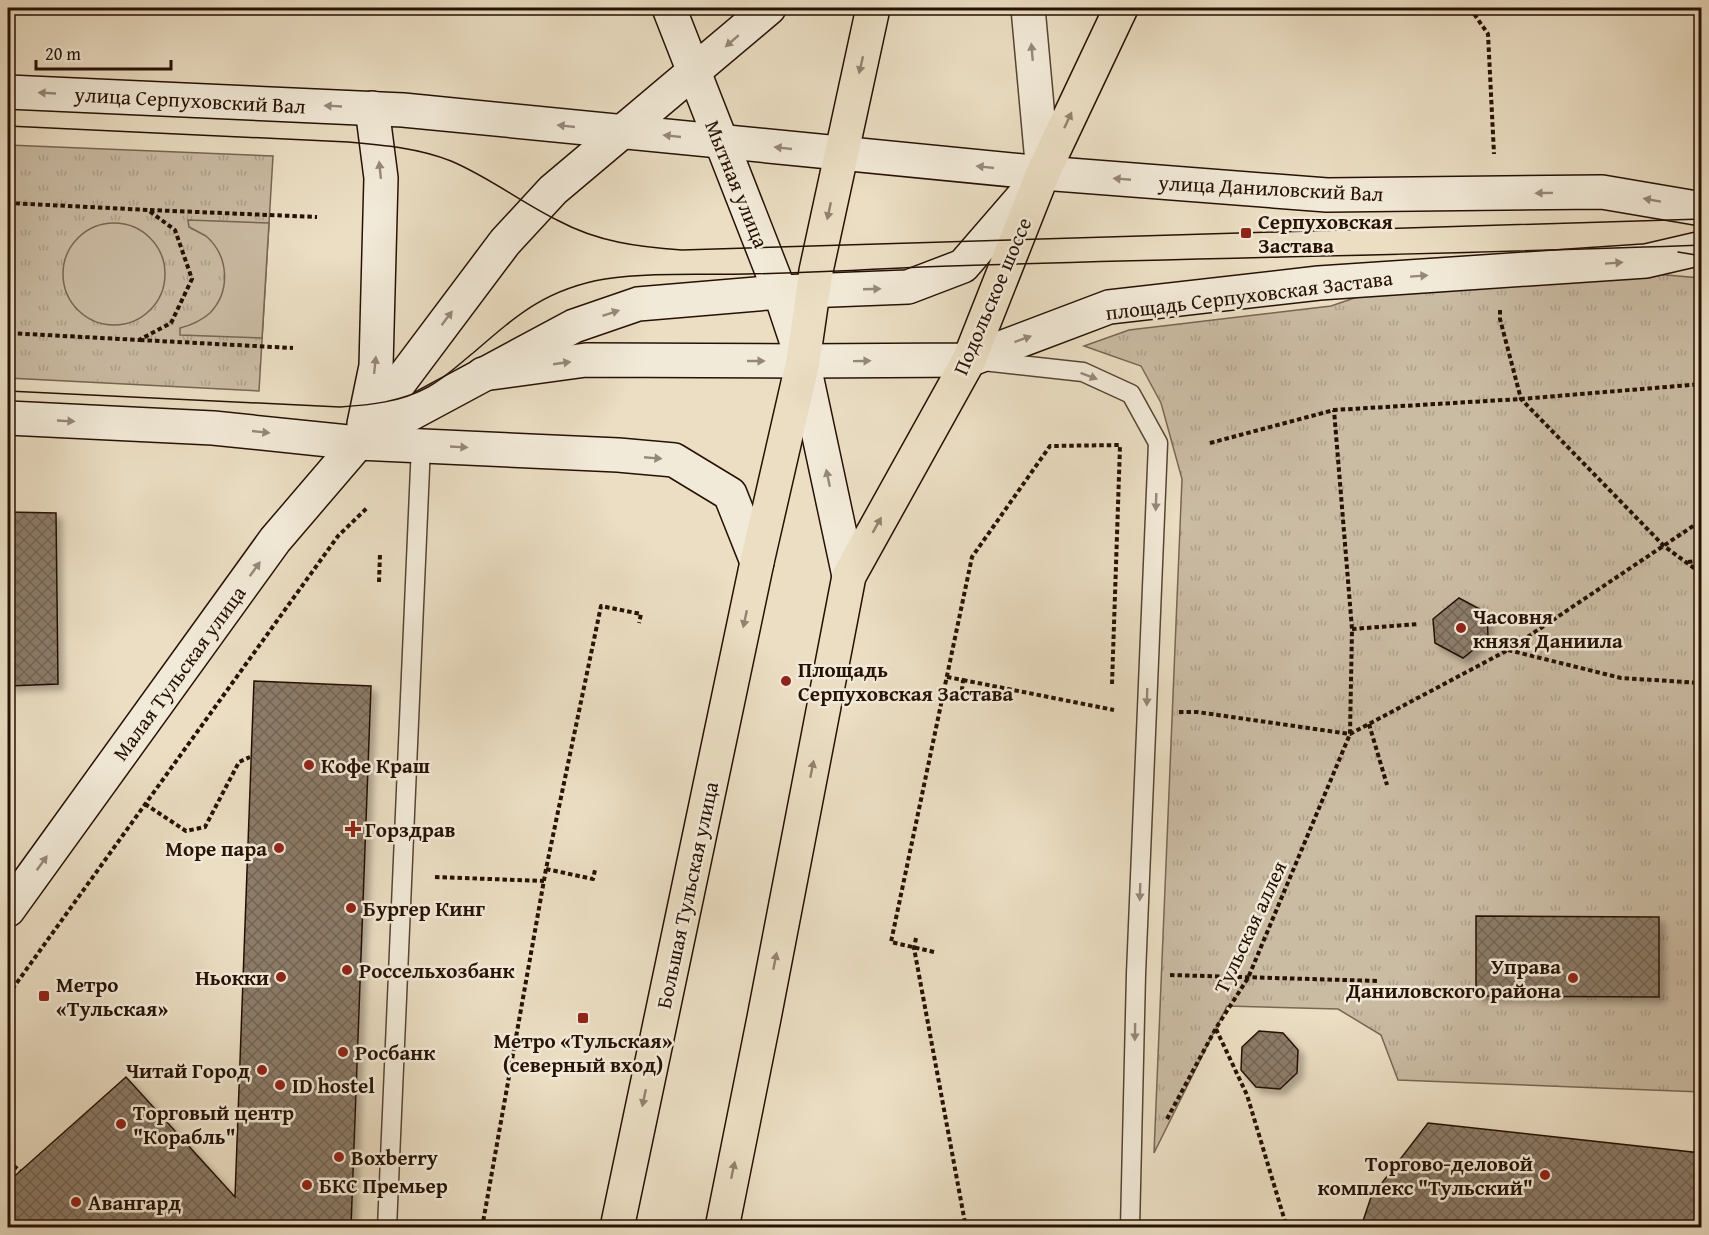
<svg xmlns="http://www.w3.org/2000/svg" width="1709" height="1235" font-family="'Gentium Book Plus',serif">
<style>
.grass{fill:url(#grass-tufts);stroke:#786654;stroke-width:1.5}
.garden{fill:#cabba3;stroke:#786654;stroke-width:1.5}
.building{fill:url(#building-cross-hatch);stroke:#261105;stroke-width:1.5;filter:url(#shadow)}
.lines{fill:none;stroke-linecap:round;stroke-linejoin:round}
.service-casing{stroke:#574434;stroke-width:21}
.minor-casing{stroke:#574434;stroke-width:36}
.secondary-casing{stroke:#261105;stroke-width:36}
.primary-casing{stroke:#261105;stroke-width:36}
.path{stroke:#261105;stroke-width:4;stroke-dasharray:4.5 3;stroke-linecap:butt}
.service{stroke:#f2ead8;stroke-width:18}
.minor{stroke:#f2ead8;stroke-width:33}
.secondary{stroke:#f2ead8;stroke-width:33}
.primary{stroke:#ebdec3;stroke-width:33}
.tram{stroke:#261105;stroke-width:1.5}
.oneway{fill:#968879}
.oneway2{fill:#92826e}
.poi-dot{fill:#8f2418;stroke:#f2ead8;stroke-width:2}
.labels{text-anchor:middle;dominant-baseline:central;stroke-width:5;stroke-linejoin:round;paint-order:stroke}
.street-label{font-size:21px;fill:#261105;stroke:#f2ead8}
.poi-label{font-size:21px;font-weight:bold;fill:#261105;stroke:#f2ead8;text-anchor:start}
</style>
<defs>
<pattern id="grass-tufts" width="24" height="20" patternUnits="userSpaceOnUse" patternTransform="scale(1.5)"><rect width="24" height="20" fill="#cabba3"/><path d="M3 7l-1-3M5 7V3M7 7l1-3M15 17l-1-3M17 17v-4M19 17l1-3" fill="none" stroke="#ada08b"/></pattern>
<pattern id="building-cross-hatch" width="8" height="8" patternUnits="userSpaceOnUse" patternTransform="scale(1.5)"><rect width="8" height="8" fill="#8c7c68"/><path d="M0 0l8 8M0 8l8-8" fill="none" stroke="#726454"/></pattern>
<filter id="shadow"><feDropShadow dx="5.5" dy="5.5" stdDeviation="3" flood-color="#0004"/></filter>
</defs>
<rect width="100%" height="100%" fill="#ebdec3"/>
<filter id="stains"><feTurbulence type="fractalNoise" baseFrequency=".00333" numOctaves="4"/><feColorMatrix values="0 0 0 0 .2 0 0 0 0 .09 0 0 0 0 .02 0 0 0 .5 -.17"/></filter>
<radialGradient id="worn" r=".72"><stop offset=".6" stop-color="#630" stop-opacity="0"/><stop offset="1" stop-color="#630" stop-opacity=".3"/></radialGradient>
<g class="grass">
<path d="M 8,145 L 273,156 L 259,391 L 8,378 Z"/>
<path d="M 1631,272 L 1701,278 L 1701,1092 L 1398,1080 L 1381,1035 L 1338,1009 L 1227,1006 L 1154,1153 L 1182,479 L 1161,403 L 1141,366 L 1084,346 L 1129,330 L 1331,306 L 1410,279 Z"/>
</g>
<g class="garden">
<path d="M 188,220 L 269,223 L 262,338 L 180,335 L 180,328 C 192,325 201,321 210,313 C 231,291 229,256 206,236 C 201,233 194,230 189,227 Z"/>
<circle cx="114" cy="274" r="51"/>
</g>
<g class="building">
<path d="M 8,512 L 56,513 L 58,684 L 8,686 Z"/>
<path d="M 1459,598 L 1487,613 L 1488,638 L 1463,658 L 1435,643 L 1433,619 Z"/>
<path d="M 254,681 L 371,686 L 351,1227 L 8,1227 L 8,1182 L 126,1077 L 235,1197 Z"/>
<path d="M 1476,916 L 1659,917 L 1659,997 L 1476,996 Z"/>
<path d="M 1259,1031 L 1283,1033 L 1298,1050 L 1297,1073 L 1280,1089 L 1256,1087 L 1241,1070 L 1242,1047 Z"/>
<path d="M 1428,1123 L 1701,1153 L 1701,1227 L 1361,1227 L 1371,1197 Z"/>
</g>
<g class="lines">
<g class="service-casing">
<g id="service">
<path d="M 983,361 L 1083,372 L 1131,394 L 1158,443 L 1136,974 L 1130,1228"/>
<path d="M 387,1228 L 421,445"/>
</g>
</g>
<g class="minor-casing">
<path id="minor" d="M 1028,8 L 1043,173"/>
</g>
<g class="secondary-casing">
<g id="secondary">
<path d="M 669,8 L 780,292 L 803,361 L 849,576"/>
<path d="M 8,92 L 403,110 L 1043,173 L 1327,195 L 1602,192 L 1702,209"/>
<path d="M 483,374 L 586,360 L 803,361 L 969,360 L 1109,307 L 1319,283 L 1646,261 L 1702,248"/>
<path d="M 8,418 L 213,428 L 358,443 L 618,455 L 674,460 L 730,494 L 757,562"/>
<path d="M 364,424 L 376,366 L 381,178 L 372,108"/>
<path d="M 362,440 L 574,326 L 638,304 L 780,292 L 908,287 L 963,266 L 1040,177"/>
<path d="M 8,910 L 275,540 L 358,443 L 385,402 L 505,242 L 553,190 L 769,8"/>
</g>
</g>
<g class="primary-casing">
<g id="primary">
<path d="M 617,1228 L 757,562 L 803,361 L 816,271 L 873,8"/>
<path d="M 722,1228 L 764,1018 L 849,576 L 969,360 L 1043,173 L 1121,8"/>
</g>
</g>
<g class="path">
<path d="M 1470,8 L 1488,34 L 1494,154"/>
<path d="M 8,203 L 148,210 L 175,230 L 192,279 L 171,323 L 139,340 L 8,333"/>
<path d="M 150,210 L 317,217"/>
<path d="M 1500,310 L 1500,319 L 1521,399 L 1664,546 L 1702,574"/>
<path d="M 140,340 L 293,348"/>
<path d="M 1210,443 L 1334,410 L 1521,399 L 1702,384"/>
<path d="M 1688,562 L 1702,560"/>
<path d="M 379,582 L 380,554"/>
<path d="M 1352,629 L 1419,624"/>
<path d="M 1508,650 L 1621,678 L 1702,683"/>
<path d="M 947,677 L 963,680 L 962,690"/>
<path d="M 963,680 L 1114,710"/>
<path d="M 1112,684 L 1120,446"/>
<path d="M 1179,712 L 1197,712 L 1350,734 L 1508,650 L 1702,520"/>
<path d="M 1369,724 L 1387,785"/>
<path d="M 145,804 L 186,831 L 205,827 L 239,762 L 250,757"/>
<path d="M 546,869 L 593,879 L 595,870"/>
<path d="M 435,877 L 544,881"/>
<path d="M 916,938 L 914,948 L 966,1228"/>
<path d="M 934,952 L 891,942 L 972,557 L 1050,446 L 1121,445"/>
<path d="M 1170,975 L 1379,981"/>
<path d="M 8,995 L 338,536 L 368,507"/>
<path d="M 1216,1029 L 1247,1095 L 1287,1228"/>
<path d="M 1167,1119 L 1216,1028 L 1248,978 L 1350,734 L 1352,629 L 1334,410"/>
<path d="M 8,1161 L 20,1171"/>
<path d="M 482,1228 L 546,869 L 601,606 L 641,614 L 639,623"/>
</g>
<use href="#service" class="service"/>
<use href="#minor" class="minor"/>
<use href="#secondary" class="secondary"/>
<use href="#primary" class="primary"/>
<g class="tram">
<path d="M 8,126 L 348,142 C 383,145 418,148 451,161 C 489,177 522,203 559,221 C 598,242 639,247 682,250 L 1702,219"/>
<path d="M 1678,252 L 1702,256"/>
<path d="M 8,391 L 340,407 C 370,405 401,402 428,387 C 445,378 458,365 473,353 C 517,315 546,289 605,279 C 651,272 699,275 746,274 C 804,273 863,270 921,267 C 1181,258 1442,255 1702,245"/>
</g>
</g>
<defs><path id="oneway-solid" d="M-6-.8H1V-3.2L6.5 0L1 3.2V.8H-6Z" transform="scale(1.5)"/></defs>
<g class="oneway">
<use href="#oneway-solid" transform="translate(732 41) rotate(139)"/>
<use href="#oneway-solid" transform="translate(1032 52) rotate(-95)"/>
<use href="#oneway-solid" transform="translate(47 93) rotate(-177)"/>
<use href="#oneway-solid" transform="translate(333 106) rotate(-177)"/>
<use href="#oneway-solid" transform="translate(566 126) rotate(-174)"/>
<use href="#oneway-solid" transform="translate(672 136) rotate(-174)"/>
<use href="#oneway-solid" transform="translate(783 148) rotate(-174)"/>
<use href="#oneway-solid" transform="translate(985 167) rotate(-174)"/>
<use href="#oneway-solid" transform="translate(380 170) rotate(-96)"/>
<use href="#oneway-solid" transform="translate(1122 179) rotate(-175)"/>
<use href="#oneway-solid" transform="translate(1544 193) rotate(179)"/>
<use href="#oneway-solid" transform="translate(1652 200) rotate(-170)"/>
<use href="#oneway-solid" transform="translate(1614 263) rotate(-4)"/>
<use href="#oneway-solid" transform="translate(1419 276) rotate(-4)"/>
<use href="#oneway-solid" transform="translate(872 289) rotate(-2)"/>
<use href="#oneway-solid" transform="translate(611 313) rotate(-18)"/>
<use href="#oneway-solid" transform="translate(447 318) rotate(-53)"/>
<use href="#oneway-solid" transform="translate(1023 339) rotate(-20)"/>
<use href="#oneway-solid" transform="translate(756 361)"/>
<use href="#oneway-solid" transform="translate(862 361) rotate(-1)"/>
<use href="#oneway-solid" transform="translate(562 363) rotate(-8)"/>
<use href="#oneway-solid" transform="translate(375 365) rotate(-84)"/>
<use href="#oneway-solid" transform="translate(1089 376) rotate(21)"/>
<use href="#oneway-solid" transform="translate(66 421) rotate(3)"/>
<use href="#oneway-solid" transform="translate(261 432) rotate(6)"/>
<use href="#oneway-solid" transform="translate(459 447) rotate(3)"/>
<use href="#oneway-solid" transform="translate(653 458) rotate(5)"/>
<use href="#oneway-solid" transform="translate(828 478) rotate(-102)"/>
<use href="#oneway-solid" transform="translate(1156 502) rotate(92)"/>
<use href="#oneway-solid" transform="translate(255 569) rotate(-54)"/>
<use href="#oneway-solid" transform="translate(1147 697) rotate(92)"/>
<use href="#oneway-solid" transform="translate(42 863) rotate(-54)"/>
<use href="#oneway-solid" transform="translate(1140 892) rotate(92)"/>
<use href="#oneway-solid" transform="translate(1135 1032) rotate(91)"/>
</g>
<g class="oneway2">
<use href="#oneway-solid" transform="translate(861 65) rotate(103)"/>
<use href="#oneway-solid" transform="translate(1068 120) rotate(-65)"/>
<use href="#oneway-solid" transform="translate(829 211) rotate(102)"/>
<use href="#oneway-solid" transform="translate(877 525) rotate(-61)"/>
<use href="#oneway-solid" transform="translate(745 619) rotate(102)"/>
<use href="#oneway-solid" transform="translate(812 769) rotate(-79)"/>
<use href="#oneway-solid" transform="translate(775 961) rotate(-79)"/>
<use href="#oneway-solid" transform="translate(644 1098) rotate(102)"/>
<use href="#oneway-solid" transform="translate(733 1170) rotate(-78)"/>
</g>
<g class="poi-dot">
<rect x="1240" y="227" width="12" height="12" rx="3"/>
<circle cx="1461" cy="628" r="6"/>
<circle cx="786" cy="681" r="6"/>
<circle cx="309" cy="765" r="6"/>
<path d="M350 820h6v6h6v6h-6v6h-6v-6h-6v-6h6z"/>
<circle cx="279" cy="848" r="6"/>
<circle cx="351" cy="908" r="6"/>
<circle cx="347" cy="970" r="6"/>
<circle cx="281" cy="977" r="6"/>
<circle cx="1573" cy="978" r="6"/>
<rect x="38" y="990" width="12" height="12" rx="3"/>
<rect x="577" y="1012" width="12" height="12" rx="3"/>
<circle cx="343" cy="1052" r="6"/>
<circle cx="262" cy="1070" r="6"/>
<circle cx="280" cy="1085" r="6"/>
<circle cx="121" cy="1124" r="6"/>
<circle cx="339" cy="1157" r="6"/>
<circle cx="1545" cy="1175" r="6"/>
<circle cx="307" cy="1185" r="6"/>
<circle cx="76" cy="1202" r="6"/>
</g>
<g class="labels">
<g class="street-label">
<text transform="translate(190 100) rotate(3)">улица Серпуховский Вал</text>
<text transform="translate(737 184) rotate(68)">Мытная улица</text>
<text transform="translate(1271 188) rotate(3)">улица Даниловский Вал</text>
<text transform="translate(1249 295) rotate(-7)">площадь Серпуховская Застава</text>
<text transform="translate(992 296) rotate(-67)">Подольское шоссе</text>
<text transform="translate(179 673) rotate(-54)">Малая Тульская улица</text>
<text transform="translate(687 895) rotate(-78)">Большая Тульская улица</text>
<text transform="translate(1250 927) rotate(-65)">Тульская аллея</text>
</g>
<g class="poi-label">
<text x="1258" y="221">Серпуховская<tspan x="1258" dy="24">Застава</tspan></text>
<text x="1473" y="616">Часовня<tspan x="1473" dy="24">князя Даниила</tspan></text>
<text x="798" y="669">Площадь<tspan x="798" dy="24">Серпуховская Застава</tspan></text>
<text x="321" y="765">Кофе Краш</text>
<text x="365" y="829">Горздрав</text>
<text x="267" y="848" text-anchor="end">Море пара</text>
<text x="363" y="908">Бургер Кинг</text>
<text x="1561" y="966" text-anchor="end">Управа<tspan x="1561" dy="24">Даниловского района</tspan></text>
<text x="359" y="970">Россельхозбанк</text>
<text x="269" y="977" text-anchor="end">Ньокки</text>
<text x="56" y="984">Метро<tspan x="56" dy="24">«Тульская»</tspan></text>
<text x="583" y="1040" text-anchor="middle">Метро «Тульская»<tspan x="583" dy="24">(северный вход)</tspan></text>
<text x="355" y="1052">Росбанк</text>
<text x="250" y="1070" text-anchor="end">Читай Город</text>
<text x="292" y="1085">ID hostel</text>
<text x="133" y="1112">Торговый центр<tspan x="133" dy="24">"Корабль"</tspan></text>
<text x="351" y="1157">Boxberry</text>
<text x="1533" y="1163" text-anchor="end">Торгово-деловой<tspan x="1533" dy="24">комплекс "Тульский"</tspan></text>
<text x="319" y="1185">БКС Премьер</text>
<text x="88" y="1202">Авангард</text>
</g>
</g>
<rect width="1709" height="1235" fill="none" stroke="#ebdec3" stroke-width="30"/>
<rect x="9" y="9" width="1691" height="1217" fill="none" stroke="#261105" stroke-width="3"/>
<rect x="15" y="15" width="1679" height="1205" fill="none" stroke="#261105" stroke-width="1.5"/>
<path d="M36 60v9h135v-9" fill="none" stroke="#261105" stroke-width="3"/>
<text x="45" y="60" font-size="18" fill="#261105" stroke="#f2ead8" stroke-width="4.5" paint-order="stroke">20 m</text>
<rect width="100%" height="100%" filter="url(#stains)"/>
<rect width="100%" height="100%" fill="url(#worn)"/>
</svg>
